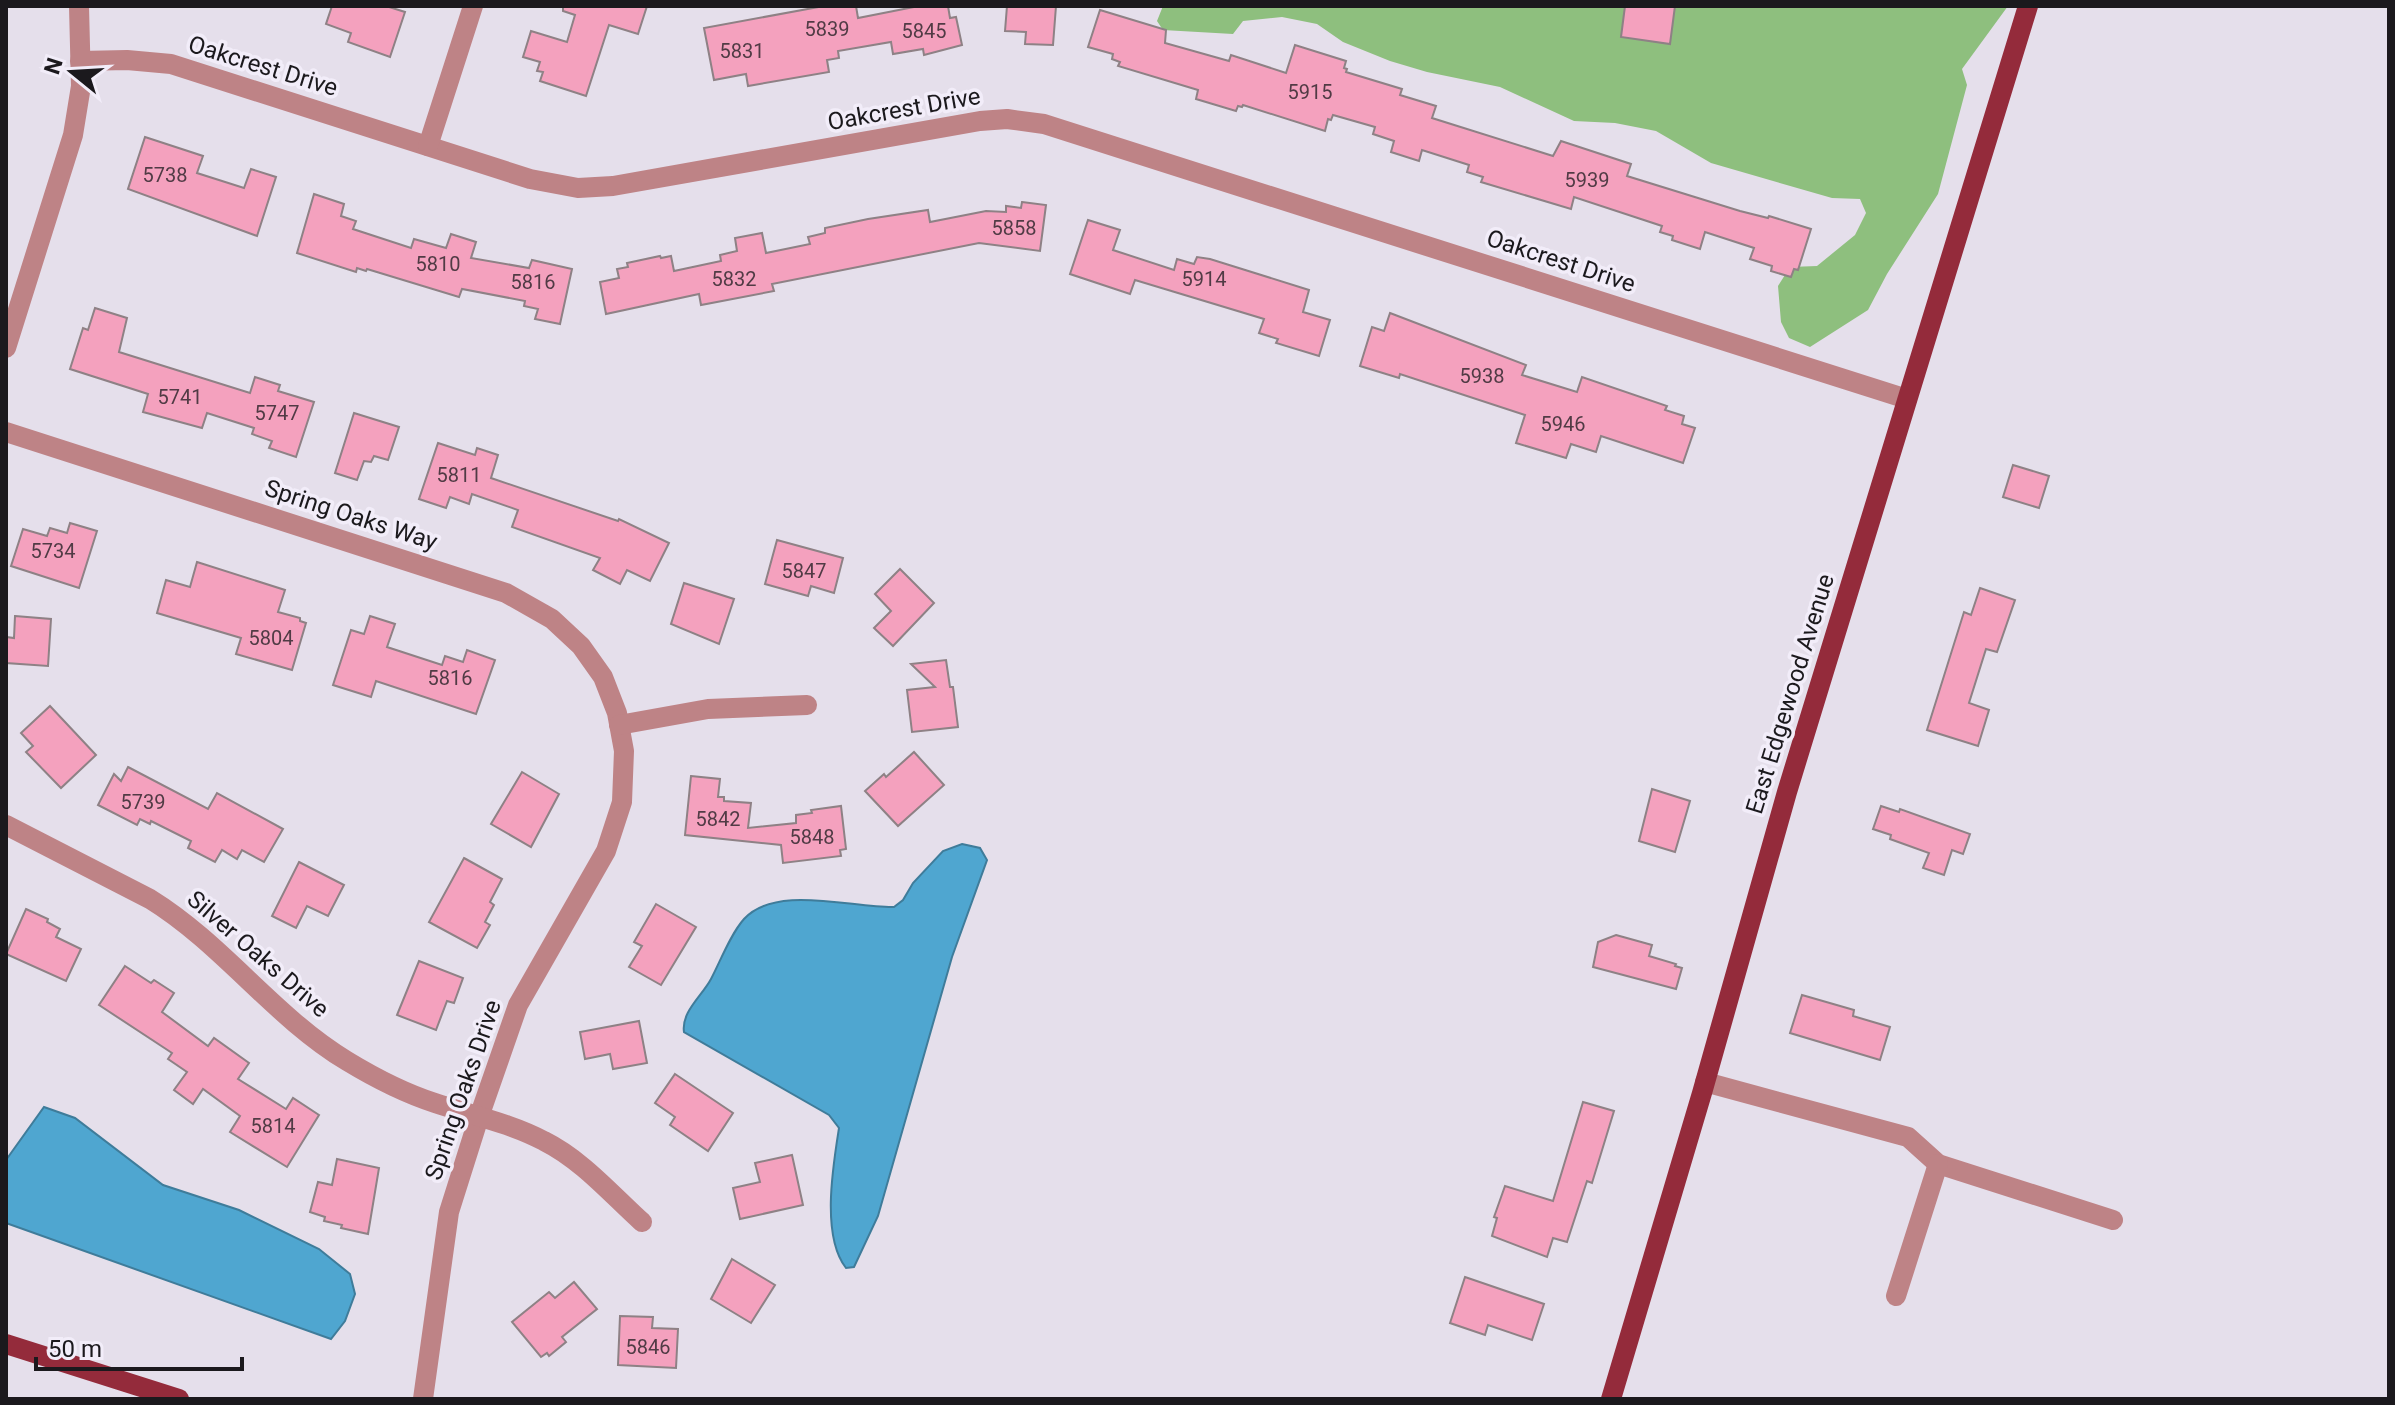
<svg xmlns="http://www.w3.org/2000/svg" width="2395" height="1405" font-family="Roboto,sans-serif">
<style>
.forest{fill:#8ebf7e}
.water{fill:#4fa6d0;stroke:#3f7c9a;stroke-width:2}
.building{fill:#f4a1be;stroke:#8e8185;stroke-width:2}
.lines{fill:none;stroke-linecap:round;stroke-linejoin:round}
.minor{stroke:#be8386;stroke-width:20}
.major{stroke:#942b3b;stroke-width:20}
.labels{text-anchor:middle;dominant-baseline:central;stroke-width:7;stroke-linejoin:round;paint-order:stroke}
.number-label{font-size:20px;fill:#513b45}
.street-label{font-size:24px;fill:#1b191d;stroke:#f2edf9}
</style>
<rect width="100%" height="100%" fill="#e5dfeb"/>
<path class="forest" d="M 1163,6 L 2008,6 L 1962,69 L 1967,85 L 1938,194 L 1887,274 L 1868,310 L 1810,347 L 1789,338 L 1781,322 L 1778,286 L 1790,267 L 1817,266 L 1855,235 L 1866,213 L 1860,199 L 1832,198 L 1711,163 L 1656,131 L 1615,123 L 1574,121 L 1500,87 L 1427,72 L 1390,61 L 1343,42 L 1317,24 L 1282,17 L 1243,21 L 1233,34 L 1163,30 L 1157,21 Z"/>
<g class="water">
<path d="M 962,844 L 980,848 L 987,860 L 952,957 L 878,1216 L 854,1267 L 846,1268 C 821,1236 833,1166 839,1128 L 829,1115 L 684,1032 C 681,1012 702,996 711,979 C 721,960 730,935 744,919 C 776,884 852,908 894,907 L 903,900 L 913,883 L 943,851 Z"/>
<path d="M 44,1107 L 75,1118 L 163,1185 L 239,1210 L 319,1249 L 350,1274 L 355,1294 L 345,1321 L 331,1339 L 6,1223 L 6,1160 Z"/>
</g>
<g class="building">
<path d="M 332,6 L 386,6 L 405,12 L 390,57 L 348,42 L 351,33 L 326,24 Z"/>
<path d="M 563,6 L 647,6 L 638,34 L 609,25 L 586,96 L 540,81 L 543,72 L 537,71 L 540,62 L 523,57 L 531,31 L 567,42 L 575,15 L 563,11 Z"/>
<path d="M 824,6 L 856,6 L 858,18 L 919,6 L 948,6 L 950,18 L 956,17 L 962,45 L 924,55 L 923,49 L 893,54 L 891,42 L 838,51 L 839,58 L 827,60 L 829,72 L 748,86 L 746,74 L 714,80 L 704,28 Z"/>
<path d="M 1007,6 L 1056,6 L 1053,45 L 1025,44 L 1026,32 L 1005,31 Z"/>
<path d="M 1625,6 L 1675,6 L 1670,44 L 1621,37 Z"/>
<path d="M 1100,10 L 1166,30 L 1165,43 L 1229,61 L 1231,55 L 1286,73 L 1295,45 L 1346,61 L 1344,68 L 1347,69 L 1346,72 L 1402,89 L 1400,95 L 1436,106 L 1432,118 L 1553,156 L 1561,141 L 1631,164 L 1627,176 L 1740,211 L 1768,218 L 1769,216 L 1811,229 L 1798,270 L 1794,269 L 1791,277 L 1771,271 L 1772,266 L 1750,259 L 1754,248 L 1705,232 L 1700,249 L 1672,240 L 1673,236 L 1660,232 L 1662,226 L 1574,197 L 1571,209 L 1481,182 L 1483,177 L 1467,172 L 1469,165 L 1422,150 L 1419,161 L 1391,152 L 1394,141 L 1373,134 L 1375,127 L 1333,115 L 1331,120 L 1328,119 L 1325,131 L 1243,105 L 1242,107 L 1238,106 L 1236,111 L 1196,99 L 1198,90 L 1118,66 L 1120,62 L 1112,59 L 1113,54 L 1088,47 Z"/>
<path d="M 145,137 L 203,156 L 197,173 L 244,188 L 251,169 L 276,177 L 257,236 L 128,189 Z"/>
<path d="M 314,194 L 344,204 L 341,216 L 356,221 L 353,229 L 411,248 L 414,239 L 446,248 L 451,234 L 476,242 L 471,258 L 529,268 L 532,260 L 572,269 L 560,324 L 535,319 L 538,309 L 524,306 L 525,301 L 462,289 L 459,297 L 367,269 L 366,271 L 357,268 L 356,272 L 297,253 Z"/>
<path d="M 1022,202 L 1046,205 L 1040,251 L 979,243 L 772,284 L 774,291 L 701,305 L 699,294 L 606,314 L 600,282 L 619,278 L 617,269 L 628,267 L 627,263 L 660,256 L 661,258 L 671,256 L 674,271 L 721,261 L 720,255 L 737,251 L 735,238 L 762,233 L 766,253 L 810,244 L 808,237 L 825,233 L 825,228 L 868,219 L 928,210 L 930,222 L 986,211 L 1006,212 L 1006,206 L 1021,208 Z"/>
<path d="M 1088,220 L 1120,230 L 1113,250 L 1174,270 L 1177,259 L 1194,264 L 1197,257 L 1210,259 L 1309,290 L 1303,312 L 1330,320 L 1319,356 L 1276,343 L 1278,339 L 1259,333 L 1264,319 L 1135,280 L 1130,294 L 1070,274 Z"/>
<path d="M 95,308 L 127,318 L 119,352 L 250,393 L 255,377 L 280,385 L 278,391 L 314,402 L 296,457 L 269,448 L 272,441 L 252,434 L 254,428 L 207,413 L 202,428 L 143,412 L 148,394 L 70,369 L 83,328 L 88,330 Z"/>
<path d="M 1390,313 L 1526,365 L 1522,375 L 1577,392 L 1582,377 L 1667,406 L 1665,410 L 1684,416 L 1682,424 L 1695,428 L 1683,463 L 1601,436 L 1596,452 L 1571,444 L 1566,458 L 1516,443 L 1525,415 L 1400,374 L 1399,378 L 1360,366 L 1372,327 L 1384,331 Z"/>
<path d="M 354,413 L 399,427 L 388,460 L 374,456 L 371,462 L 364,461 L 357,480 L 335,473 Z"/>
<path d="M 438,443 L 475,455 L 477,448 L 498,455 L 491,478 L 618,521 L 619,519 L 669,543 L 650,581 L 627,570 L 620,584 L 593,570 L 600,558 L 512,527 L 518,510 L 472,494 L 469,504 L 450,497 L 446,508 L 419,499 Z"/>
<path d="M 2013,465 L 2049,476 L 2039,508 L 2003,497 Z"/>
<path d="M 70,523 L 97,531 L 79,588 L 11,566 L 23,529 L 47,536 L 50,528 L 67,533 Z"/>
<path d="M 777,540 L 843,558 L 834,593 L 811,586 L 808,596 L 765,584 Z"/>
<path d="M 197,562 L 285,590 L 278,612 L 300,618 L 300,621 L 306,623 L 292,670 L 236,654 L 241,638 L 157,613 L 166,580 L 190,587 Z"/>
<path d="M 900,569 L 934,603 L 893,646 L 874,628 L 891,611 L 875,594 Z"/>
<path d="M 684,583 L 734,599 L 719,644 L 671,624 Z"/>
<path d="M 1980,588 L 2015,600 L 1997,652 L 1986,649 L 1969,703 L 1989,710 L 1978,746 L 1927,730 L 1964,612 L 1971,615 Z"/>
<path d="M 15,616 L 51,619 L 48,666 L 6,663 L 6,637 L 14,638 Z"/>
<path d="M 370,616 L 395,624 L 387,647 L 442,665 L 445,656 L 463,662 L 467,650 L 495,660 L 476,714 L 376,681 L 371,697 L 333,685 L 351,630 L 364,634 Z"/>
<path d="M 946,660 L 950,687 L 953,687 L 958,727 L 912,732 L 907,690 L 935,687 L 911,664 Z"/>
<path d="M 50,706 L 96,755 L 61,788 L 26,752 L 33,746 L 21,733 Z"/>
<path d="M 914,752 L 944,785 L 898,826 L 865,791 L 884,774 L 886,777 Z"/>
<path d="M 128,767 L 208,809 L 217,793 L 283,829 L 264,862 L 242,850 L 237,859 L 222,850 L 215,862 L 188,848 L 191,841 L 151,821 L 150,824 L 140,819 L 137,825 L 98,805 L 114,774 L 121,781 Z"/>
<path d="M 522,772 L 559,794 L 531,847 L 491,824 Z"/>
<path d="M 691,776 L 720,779 L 718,797 L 724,797 L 724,801 L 751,803 L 748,828 L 796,823 L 796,815 L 812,813 L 811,810 L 841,806 L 846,849 L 840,850 L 841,856 L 783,863 L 781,845 L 685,835 Z"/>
<path d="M 1652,789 L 1690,801 L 1675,852 L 1639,841 Z"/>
<path d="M 1881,806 L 1899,812 L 1900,809 L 1970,834 L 1963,854 L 1952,850 L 1944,875 L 1923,868 L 1929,853 L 1890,839 L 1891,835 L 1873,829 Z"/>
<path d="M 464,858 L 502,879 L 490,902 L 494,905 L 485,922 L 490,925 L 477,948 L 429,922 Z"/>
<path d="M 299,862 L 344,885 L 328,916 L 307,906 L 296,928 L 272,916 Z"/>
<path d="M 656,904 L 696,927 L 661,985 L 629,967 L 642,946 L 634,942 Z"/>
<path d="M 26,909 L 48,919 L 47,922 L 60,929 L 56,937 L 81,949 L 66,981 L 6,954 Z"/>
<path d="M 1616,935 L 1652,945 L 1649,956 L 1676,964 L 1675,966 L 1682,968 L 1676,989 L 1593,967 L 1598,942 Z"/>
<path d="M 419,961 L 463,978 L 454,1003 L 447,1001 L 436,1030 L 397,1015 Z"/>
<path d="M 125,966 L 151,983 L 154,980 L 174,993 L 162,1012 L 208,1046 L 214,1038 L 249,1063 L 238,1079 L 286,1109 L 293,1098 L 319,1115 L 287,1167 L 230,1132 L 240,1116 L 203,1089 L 193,1104 L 174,1090 L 187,1072 L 168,1059 L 172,1053 L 99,1005 Z"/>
<path d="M 1802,995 L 1854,1010 L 1853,1016 L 1890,1027 L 1880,1060 L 1790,1033 Z"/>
<path d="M 639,1021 L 647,1063 L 613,1069 L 610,1054 L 585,1059 L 580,1032 Z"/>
<path d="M 675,1074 L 733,1113 L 708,1151 L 670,1125 L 675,1117 L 655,1103 Z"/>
<path d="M 1583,1102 L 1614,1111 L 1592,1183 L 1587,1181 L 1567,1242 L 1553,1238 L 1547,1257 L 1492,1236 L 1497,1218 L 1494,1217 L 1505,1186 L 1553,1201 Z"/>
<path d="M 792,1155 L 803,1205 L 740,1219 L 733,1188 L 760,1182 L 755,1163 Z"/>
<path d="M 337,1159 L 379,1168 L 368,1234 L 341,1228 L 342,1225 L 324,1221 L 325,1217 L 310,1212 L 318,1182 L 332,1185 Z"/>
<path d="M 732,1259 L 775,1285 L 751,1323 L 711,1299 Z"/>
<path d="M 1465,1277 L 1544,1304 L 1532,1340 L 1488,1325 L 1485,1335 L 1450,1323 Z"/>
<path d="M 574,1282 L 597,1309 L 562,1337 L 566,1342 L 549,1356 L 547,1353 L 541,1357 L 512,1322 L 549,1292 L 555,1298 Z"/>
<path d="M 620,1316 L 653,1317 L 652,1328 L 678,1329 L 676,1368 L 618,1365 Z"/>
</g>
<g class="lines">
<g class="minor">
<path d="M 80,61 L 127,60 L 171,64 L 530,179 L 578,188 L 613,186 L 980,121 L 1007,119 L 1044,124 L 1907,399"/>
<path d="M 428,146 L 473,6"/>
<path d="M 6,348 L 73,135 L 81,86 L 79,6"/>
<path d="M 6,432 L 506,593 L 552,619 L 581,646 L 603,677 L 617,713 L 624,751 L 622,802 L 606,851 L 518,1005 L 479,1117 L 449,1212 L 423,1399"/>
<path d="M 619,725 L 708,709 L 807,705"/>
<path d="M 6,825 L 150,899 C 223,944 274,1017 347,1061 C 375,1078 404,1093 435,1103 C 471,1115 510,1123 544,1141 C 582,1160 611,1194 642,1222"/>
<path d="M 1705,1082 L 1908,1137 L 1938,1164 L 2113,1220"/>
<path d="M 1896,1296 L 1938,1164"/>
</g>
<g class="major">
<path d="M 6,1344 L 179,1399"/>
<path d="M 1611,1399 L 1702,1093 L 1787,792 L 2028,6"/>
</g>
</g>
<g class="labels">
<g class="number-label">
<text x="827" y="29">5839</text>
<text x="924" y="31">5845</text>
<text x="742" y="51">5831</text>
<text x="1310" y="92">5915</text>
<text x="165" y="175">5738</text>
<text x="1587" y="180">5939</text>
<text x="1014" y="228">5858</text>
<text x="438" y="264">5810</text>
<text x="734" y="279">5832</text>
<text x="1204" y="279">5914</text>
<text x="533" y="282">5816</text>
<text x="1482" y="376">5938</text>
<text x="180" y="397">5741</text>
<text x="277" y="413">5747</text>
<text x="1563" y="424">5946</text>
<text x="459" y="475">5811</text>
<text x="53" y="551">5734</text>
<text x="804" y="571">5847</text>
<text x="271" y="638">5804</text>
<text x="450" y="678">5816</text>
<text x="143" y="802">5739</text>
<text x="718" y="819">5842</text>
<text x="812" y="837">5848</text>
<text x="273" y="1126">5814</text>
<text x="648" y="1347">5846</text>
</g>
<g class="street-label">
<text transform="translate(263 66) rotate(17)">Oakcrest Drive</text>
<text transform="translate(904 109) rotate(-10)">Oakcrest Drive</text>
<text transform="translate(1561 261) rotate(18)">Oakcrest Drive</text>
<text transform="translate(351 515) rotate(18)">Spring Oaks Way</text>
<text transform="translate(1790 694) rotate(-73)">East Edgewood Avenue</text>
<text transform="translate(258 954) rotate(41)">Silver Oaks Drive</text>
<text transform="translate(463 1090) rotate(-71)">Spring Oaks Drive</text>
</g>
</g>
<rect width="2395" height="1405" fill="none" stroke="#1b191d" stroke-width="16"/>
<g transform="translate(72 72) rotate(288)" stroke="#f2edf9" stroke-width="6" paint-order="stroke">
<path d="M0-6L14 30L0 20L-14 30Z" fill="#1b191d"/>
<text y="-12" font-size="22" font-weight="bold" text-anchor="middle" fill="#1b191d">N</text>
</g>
<path d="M36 1357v12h206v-12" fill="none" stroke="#1b191d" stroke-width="4"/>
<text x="48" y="1357" font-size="24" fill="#1b191d" stroke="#f2edf9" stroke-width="6" paint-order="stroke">50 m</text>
</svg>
